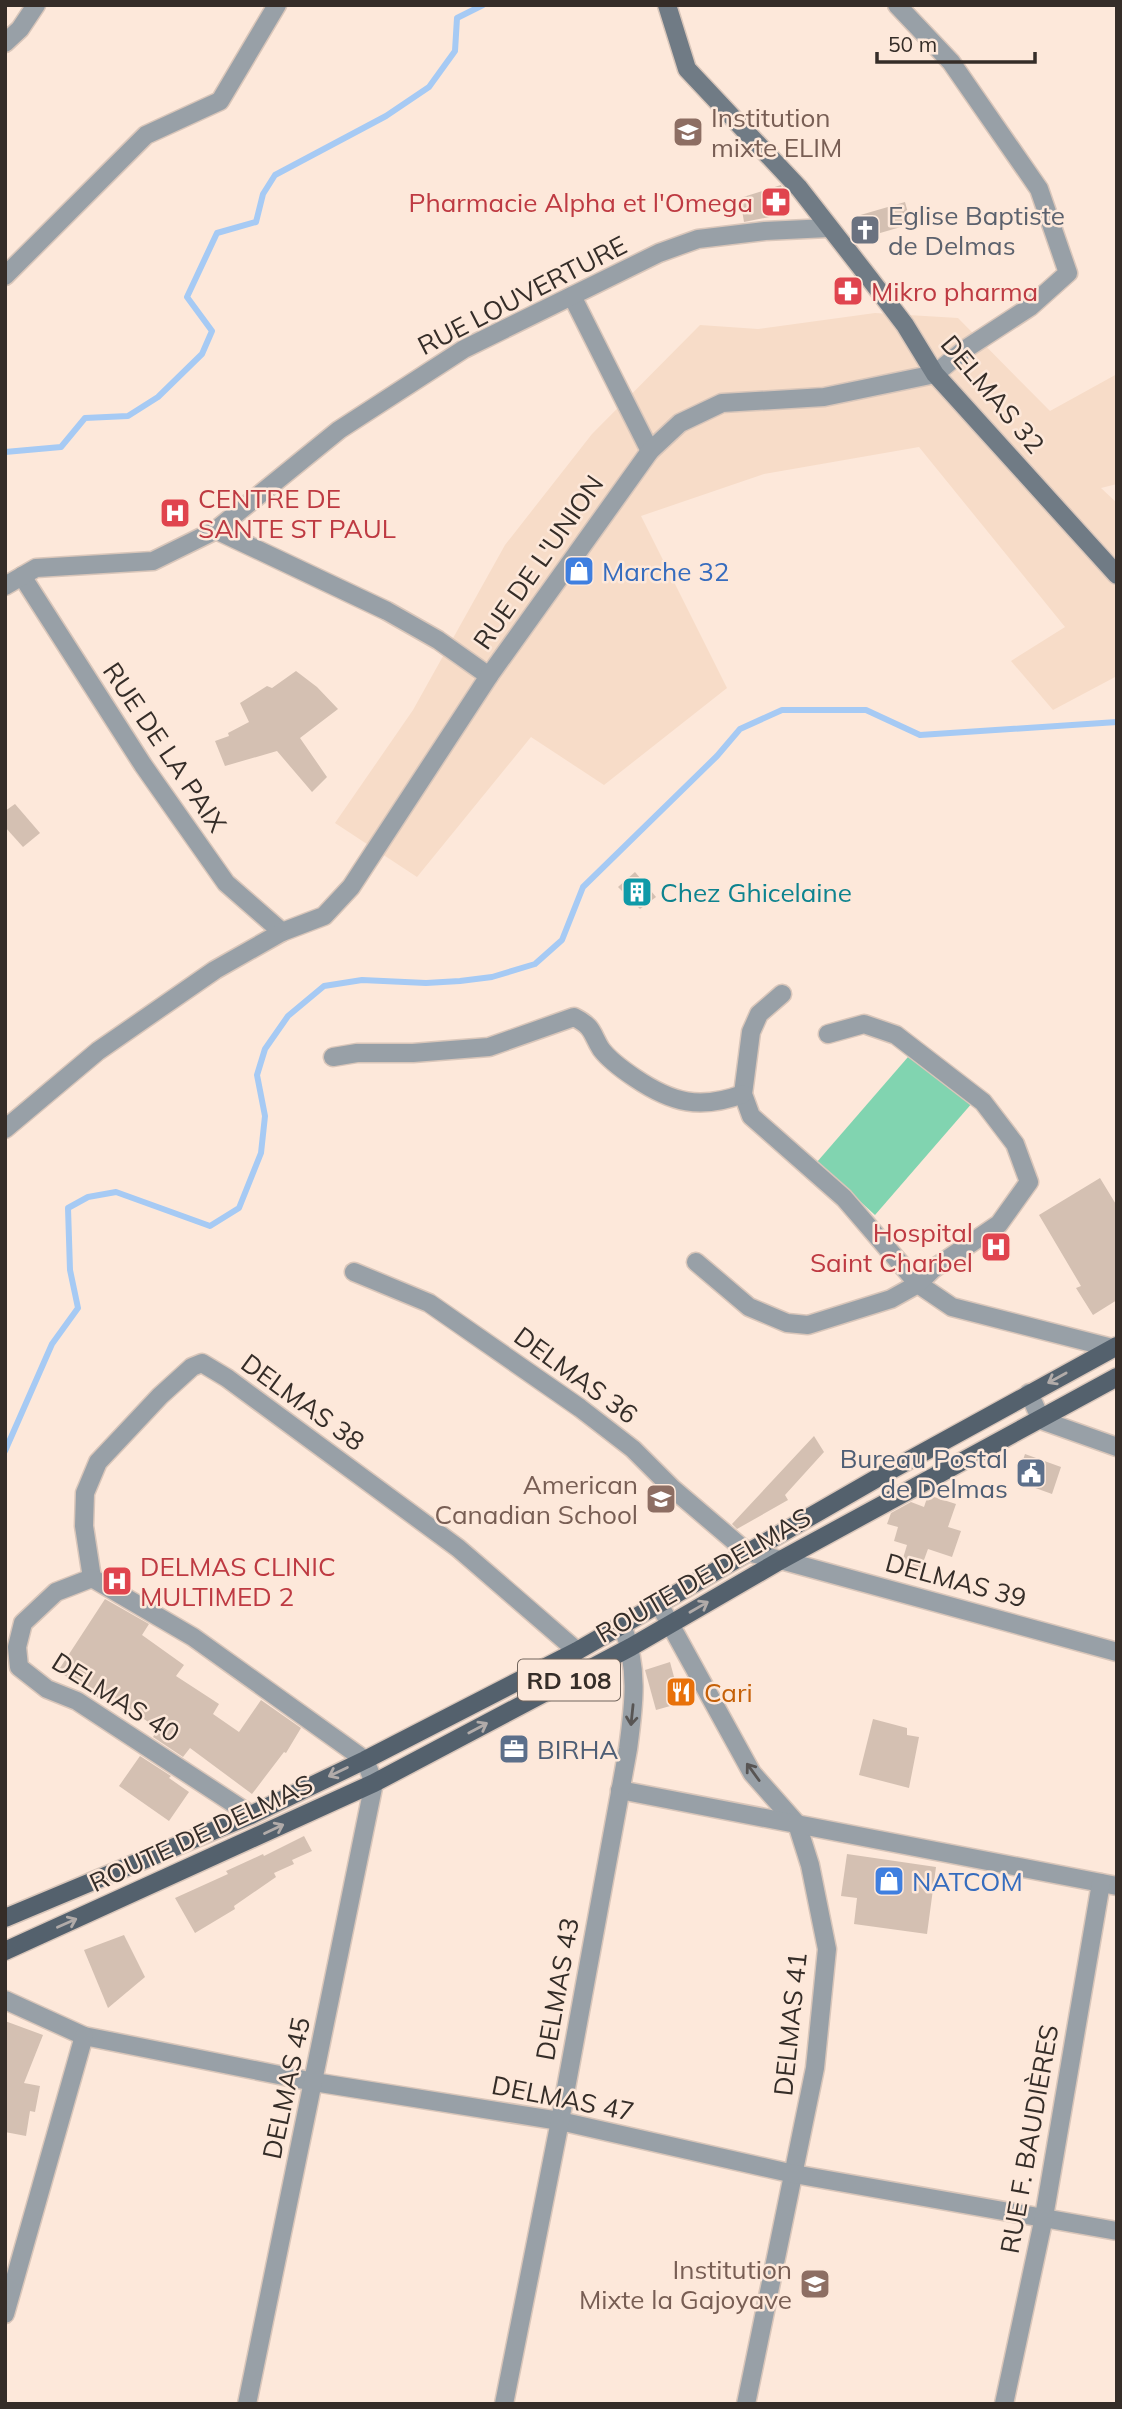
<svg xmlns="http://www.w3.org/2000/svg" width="1122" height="2409" font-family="Mulish,sans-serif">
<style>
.built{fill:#f7dcc8}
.green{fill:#81d4b0}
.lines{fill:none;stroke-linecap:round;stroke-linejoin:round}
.stream{stroke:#a6caf4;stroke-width:6}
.building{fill:#d4c0b2}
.street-casing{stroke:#d9c6ba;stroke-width:21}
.secondary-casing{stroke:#d9c6ba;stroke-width:21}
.primary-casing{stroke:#d9c6ba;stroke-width:21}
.street{stroke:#98a0a7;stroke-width:18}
.secondary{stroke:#707b85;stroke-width:18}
.primary{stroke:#54616d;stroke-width:18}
.oneway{stroke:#b1aba9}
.oneway2{stroke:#585554}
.labels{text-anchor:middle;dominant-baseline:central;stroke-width:5;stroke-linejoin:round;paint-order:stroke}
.shield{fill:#fde8da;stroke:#71655d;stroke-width:2}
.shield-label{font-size:24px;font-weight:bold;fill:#352d28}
.education-label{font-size:26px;fill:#785e54;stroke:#fde8da;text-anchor:end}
.health-label{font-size:26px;fill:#be3a42;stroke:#fde8da;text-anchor:start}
.worship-label{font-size:26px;fill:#5b616d;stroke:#fde8da;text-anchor:start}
.street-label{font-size:26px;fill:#352d28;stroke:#fde8da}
.shop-label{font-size:26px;fill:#366cbe;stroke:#fde8da;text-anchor:start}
.culture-label{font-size:26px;fill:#0d838f;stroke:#fde8da;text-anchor:start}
.service-label{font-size:26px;fill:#4e5e75;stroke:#fde8da;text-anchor:end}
.food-label{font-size:26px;fill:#c56008;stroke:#fde8da;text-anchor:start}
</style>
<rect width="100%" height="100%" fill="#fde8da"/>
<path class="built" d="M 875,313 L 958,318 L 1050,411 L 1117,374 L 1117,484 L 1101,488 L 1117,503 L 1117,676 L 1053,710 L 1011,661 L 1065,627 L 919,447 L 764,474 L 641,516 L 727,688 L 604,785 L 531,737 L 417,877 L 335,823 L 413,710 L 505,545 L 592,434 L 700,325 L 758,329 Z"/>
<path class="green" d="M 908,1057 L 973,1102 L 875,1215 L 817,1162 Z"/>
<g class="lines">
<g class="stream">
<path d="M 5,452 L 61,447 L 85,418 L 128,416 L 158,397 L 202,354 L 212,331 L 187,297 L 217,233 L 256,222 L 263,194 L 275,175 L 386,116 L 429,87 L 455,51 L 457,18 L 483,5"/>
<path d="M 5,1451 L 52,1344 L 78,1308 L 70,1270 L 68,1208 L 88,1197 L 116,1192 L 210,1226 L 239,1208 L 261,1153 L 265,1116 L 257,1075 L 265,1049 L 288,1016 L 324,986 L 362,980 L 426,983 L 460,981 L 492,977 L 535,964 L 562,940 L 583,887 L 717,756 L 740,729 L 782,710 L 866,710 L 920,735 L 1117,722"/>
</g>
</g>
<g class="building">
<path d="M 781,185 L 790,213 L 744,222 L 740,198 Z"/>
<path d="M 905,202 L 911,224 L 863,238 L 857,216 Z"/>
<path d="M 296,671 L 317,687 L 338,709 L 300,738 L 327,777 L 312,792 L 277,751 L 225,766 L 215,741 L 229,736 L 228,733 L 249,722 L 240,703 L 267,686 L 272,688 Z"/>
<path d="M 15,804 L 40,833 L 23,847 L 5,827 L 5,811 Z"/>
<path d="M 635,872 L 656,897 L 640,909 L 618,887 Z"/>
<path d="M 1100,1178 L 1117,1206 L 1117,1300 L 1093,1315 L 1076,1288 L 1081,1286 L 1039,1215 Z"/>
<path d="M 814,1436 L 824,1452 L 785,1495 L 788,1500 L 737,1529 L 732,1524 Z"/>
<path d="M 1025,1454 L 1061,1467 L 1052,1494 L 1016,1481 Z"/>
<path d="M 928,1495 L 956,1504 L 948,1527 L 961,1531 L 952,1557 L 928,1549 L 920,1571 L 901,1565 L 907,1545 L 894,1541 L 898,1527 L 887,1524 L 891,1513 L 911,1502 L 924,1507 Z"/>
<path d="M 105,1599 L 149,1624 L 142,1635 L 184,1665 L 176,1676 L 219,1704 L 213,1714 L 239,1732 L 261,1700 L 301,1728 L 286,1753 L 284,1752 L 252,1794 L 190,1748 L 183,1757 L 153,1737 L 158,1729 L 105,1691 L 100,1699 L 58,1671 Z"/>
<path d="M 670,1662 L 681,1703 L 656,1710 L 645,1670 Z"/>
<path d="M 873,1719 L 907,1728 L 907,1735 L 919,1737 L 909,1788 L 859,1775 Z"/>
<path d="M 140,1756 L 171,1776 L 169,1778 L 189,1792 L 169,1821 L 119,1786 Z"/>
<path d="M 304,1836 L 312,1851 L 292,1860 L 294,1864 L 274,1873 L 276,1877 L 234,1906 L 235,1909 L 195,1933 L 175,1898 L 228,1874 L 226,1871 L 263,1854 L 264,1856 Z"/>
<path d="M 847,1854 L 936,1867 L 927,1934 L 854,1924 L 857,1898 L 841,1896 Z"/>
<path d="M 124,1935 L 145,1977 L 108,2008 L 84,1950 Z"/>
<path d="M 5,2021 L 43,2035 L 24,2083 L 40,2086 L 35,2112 L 30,2111 L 26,2136 L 5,2132 Z"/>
</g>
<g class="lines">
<g class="street-casing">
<g id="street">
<path d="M 5,43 L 20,29 L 36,5"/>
<path d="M 5,276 L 146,135 L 220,101 L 277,5"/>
<path d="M 572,296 L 650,451"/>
<path d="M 216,530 L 387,611 L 438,640 L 489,676"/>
<path d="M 22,576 L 143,765 L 226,883 L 282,932"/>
<path d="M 5,586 L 36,568 L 153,561 L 216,530 L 339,430 L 464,349 L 659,253 L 698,239 L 765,231 L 828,228"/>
<path d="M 782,994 L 759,1014 L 751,1032 L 743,1094 L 751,1116 L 844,1198 L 918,1284 L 952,1307 L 1112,1348"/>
<path d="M 333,1057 L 357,1053 L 413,1053 L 489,1047 L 574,1017 C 594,1027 591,1033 601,1049 C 610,1061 623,1070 635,1078 C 672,1103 700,1110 743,1094"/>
<path d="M 5,1129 L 98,1051 L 215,970 L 282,932 L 324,916 L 351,887 L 489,676 L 650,451 L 680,423 L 722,403 L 824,397 L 935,374 L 964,350 L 1030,307 L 1068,273 L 1039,189 L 951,62 L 897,5"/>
<path d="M 696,1262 L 749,1307 L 787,1323 L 808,1325 L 891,1299 L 918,1284 L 933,1269 L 999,1224 L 1029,1182 L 1015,1144 L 983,1102 L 896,1035 L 864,1024 L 828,1034"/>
<path d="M 354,1272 L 429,1303 L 580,1408 L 633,1449 L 672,1488 L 747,1552 L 781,1560 L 1117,1652"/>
<path d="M 1029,1393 L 1041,1420 L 1117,1447"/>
<path d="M 92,1578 L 84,1526 L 85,1493 L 98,1462 L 160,1396 L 192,1367 L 202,1363 L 227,1378 L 458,1548 L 577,1651"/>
<path d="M 659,1604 L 752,1773 L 797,1824 L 810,1865 L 827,1949 L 815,2068 L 746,2404"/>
<path d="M 620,1790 L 1117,1886"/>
<path d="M 5,2000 L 84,2036 L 314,2082 L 560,2121 L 794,2174 L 1117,2231"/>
<path d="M 5,2314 L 84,2036"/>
<path d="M 247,2404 L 374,1783 L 365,1760 L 193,1637 L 92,1578 L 56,1592 L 23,1623 L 17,1647 L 19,1667 L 47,1689 L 77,1701 L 251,1815"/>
<path d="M 504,2404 L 560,2121 L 628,1749 C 634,1704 639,1668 622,1625"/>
<path d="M 1004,2404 L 1044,2217 L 1101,1883"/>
</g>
</g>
<g class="secondary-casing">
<path id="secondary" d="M 667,5 L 687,69 L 799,188 L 870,279 L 905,325 L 935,374 L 1117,575"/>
</g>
<g class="primary-casing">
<g id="primary">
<path d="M 5,1918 L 251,1815 L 365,1760 L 577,1651 L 893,1469 L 1117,1346"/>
<path d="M 5,1951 L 374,1783 L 631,1647 L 781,1560 L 1117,1377"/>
</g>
</g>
<use href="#street" class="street"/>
<use href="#secondary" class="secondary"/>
<use href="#primary" class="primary"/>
</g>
<defs><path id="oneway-shaft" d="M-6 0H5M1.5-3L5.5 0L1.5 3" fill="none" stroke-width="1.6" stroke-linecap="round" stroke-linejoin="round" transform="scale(1.75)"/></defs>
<g class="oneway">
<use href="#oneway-shaft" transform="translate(1057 1378) rotate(151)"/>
<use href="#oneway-shaft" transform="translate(699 1607) rotate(-30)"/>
<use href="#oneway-shaft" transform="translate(478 1728) rotate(-28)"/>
<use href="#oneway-shaft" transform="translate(338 1772) rotate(154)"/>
<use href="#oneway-shaft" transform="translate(274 1829) rotate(-25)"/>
<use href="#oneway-shaft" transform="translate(67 1923) rotate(-24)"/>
</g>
<g class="oneway2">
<use href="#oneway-shaft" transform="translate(632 1715) rotate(96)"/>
<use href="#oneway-shaft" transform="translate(753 1772) rotate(-126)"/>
</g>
<defs>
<g id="university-square" transform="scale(1.575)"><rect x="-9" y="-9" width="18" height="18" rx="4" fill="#8d6e63" stroke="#fde8da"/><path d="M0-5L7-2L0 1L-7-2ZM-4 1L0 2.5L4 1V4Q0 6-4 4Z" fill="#fff"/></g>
<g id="pharmacy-square" transform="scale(1.575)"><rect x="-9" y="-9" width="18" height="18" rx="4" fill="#e0444e" stroke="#fde8da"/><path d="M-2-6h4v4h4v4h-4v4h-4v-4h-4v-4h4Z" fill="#fff"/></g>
<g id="church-square" transform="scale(1.575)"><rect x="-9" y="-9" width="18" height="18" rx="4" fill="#6b7280" stroke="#fde8da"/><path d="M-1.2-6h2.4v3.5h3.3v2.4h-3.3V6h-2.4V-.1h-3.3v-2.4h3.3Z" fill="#fff"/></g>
<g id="hospital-square" transform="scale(1.575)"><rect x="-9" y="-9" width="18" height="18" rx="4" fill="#e0444e" stroke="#fde8da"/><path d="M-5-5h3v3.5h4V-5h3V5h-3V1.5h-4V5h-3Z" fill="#fff"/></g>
<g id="shop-square" transform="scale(1.575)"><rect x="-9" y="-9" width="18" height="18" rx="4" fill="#3f7fe0" stroke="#fde8da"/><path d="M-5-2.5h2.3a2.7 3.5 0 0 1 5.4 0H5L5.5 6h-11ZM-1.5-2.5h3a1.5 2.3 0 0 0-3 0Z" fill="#fff"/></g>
<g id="building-square" transform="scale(1.575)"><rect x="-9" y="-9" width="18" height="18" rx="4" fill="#0f9aa8" stroke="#fde8da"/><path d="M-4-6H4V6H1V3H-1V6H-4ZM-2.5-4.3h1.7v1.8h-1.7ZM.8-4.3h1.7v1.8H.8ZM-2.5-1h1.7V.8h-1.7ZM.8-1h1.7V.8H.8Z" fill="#fff"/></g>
<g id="civic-square" transform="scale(1.575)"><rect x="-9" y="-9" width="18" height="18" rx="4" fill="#5c6f8a" stroke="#fde8da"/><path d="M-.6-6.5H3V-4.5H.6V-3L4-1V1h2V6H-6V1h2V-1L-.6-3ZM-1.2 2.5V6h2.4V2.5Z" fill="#fff"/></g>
<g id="school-square" transform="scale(1.575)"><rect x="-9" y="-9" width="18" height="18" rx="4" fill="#8d6e63" stroke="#fde8da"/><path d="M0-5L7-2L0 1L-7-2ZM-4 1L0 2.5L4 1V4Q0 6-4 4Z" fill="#fff"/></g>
<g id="restaurant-square" transform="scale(1.575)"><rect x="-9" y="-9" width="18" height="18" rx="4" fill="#e8710a" stroke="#fde8da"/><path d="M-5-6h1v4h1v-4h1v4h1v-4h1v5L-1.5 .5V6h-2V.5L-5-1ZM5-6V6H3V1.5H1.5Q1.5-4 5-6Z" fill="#fff"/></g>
<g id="office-square" transform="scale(1.575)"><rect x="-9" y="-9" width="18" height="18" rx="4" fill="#5c6f8a" stroke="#fde8da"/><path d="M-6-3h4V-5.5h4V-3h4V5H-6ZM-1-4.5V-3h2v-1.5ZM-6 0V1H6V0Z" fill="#fff"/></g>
</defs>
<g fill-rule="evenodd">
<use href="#university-square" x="688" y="132"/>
<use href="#pharmacy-square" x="776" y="202"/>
<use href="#church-square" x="865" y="230"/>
<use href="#pharmacy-square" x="848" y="291"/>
<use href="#hospital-square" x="175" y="513"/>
<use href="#shop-square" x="579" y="571"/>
<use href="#building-square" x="637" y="892"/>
<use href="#hospital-square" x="996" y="1247"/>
<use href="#civic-square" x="1031" y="1473"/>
<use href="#school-square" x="661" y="1499"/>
<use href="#hospital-square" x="117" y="1581"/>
<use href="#restaurant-square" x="681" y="1692"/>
<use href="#office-square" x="514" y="1749"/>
<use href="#shop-square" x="889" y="1881"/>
<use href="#school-square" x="815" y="2284"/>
</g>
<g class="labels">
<rect class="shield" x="518" y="1659.5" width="102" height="41" rx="5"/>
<g class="shield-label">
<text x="569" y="1680">RD 108</text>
</g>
<g class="education-label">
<text x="711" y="117" text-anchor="start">Institution<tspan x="711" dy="30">mixte ELIM</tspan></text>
<text x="638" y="1484">American<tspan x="638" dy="30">Canadian School</tspan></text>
<text x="792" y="2269">Institution<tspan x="792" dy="30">Mixte la Gajoyave</tspan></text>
</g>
<g class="health-label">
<text x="753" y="202" text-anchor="end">Pharmacie Alpha et l'Omega</text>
<text x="871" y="291">Mikro pharma</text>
<text x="198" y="498">CENTRE DE<tspan x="198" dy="30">SANTE ST PAUL</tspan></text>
<text x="973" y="1232" text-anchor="end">Hospital<tspan x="973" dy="30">Saint Charbel</tspan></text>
<text x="140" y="1566">DELMAS CLINIC<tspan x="140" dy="30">MULTIMED 2</tspan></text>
</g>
<g class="worship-label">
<text x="888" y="215">Eglise Baptiste<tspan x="888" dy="30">de Delmas</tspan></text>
</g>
<g class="street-label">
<text transform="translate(522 295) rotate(-27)">RUE LOUVERTURE</text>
<text transform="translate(993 394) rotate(50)">DELMAS 32</text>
<text transform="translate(538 562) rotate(-55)">RUE DE L'UNION</text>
<text transform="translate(165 747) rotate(56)">RUE DE LA PAIX</text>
<text transform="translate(576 1375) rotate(36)">DELMAS 36</text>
<text transform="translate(303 1402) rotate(36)">DELMAS 38</text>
<text transform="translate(703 1575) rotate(-30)">ROUTE DE DELMAS</text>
<text transform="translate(956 1580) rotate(15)">DELMAS 39</text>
<text transform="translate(116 1697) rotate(32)">DELMAS 40</text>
<text transform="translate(201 1833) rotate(-25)">ROUTE DE DELMAS</text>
<text transform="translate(557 1989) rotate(-80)">DELMAS 43</text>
<text transform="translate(790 2024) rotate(-84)">DELMAS 41</text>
<text transform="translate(286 2088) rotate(-78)">DELMAS 45</text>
<text transform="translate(563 2098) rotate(11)">DELMAS 47</text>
<text transform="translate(1029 2139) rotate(-80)">RUE F. BAUDIÈRES</text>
</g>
<g class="shop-label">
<text x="602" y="571">Marche 32</text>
<text x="912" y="1881">NATCOM</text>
</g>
<g class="culture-label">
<text x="660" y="892">Chez Ghicelaine</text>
</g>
<g class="service-label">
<text x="1008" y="1458">Bureau Postal<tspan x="1008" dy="30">de Delmas</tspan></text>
<text x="537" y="1749" text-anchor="start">BIRHA</text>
</g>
<g class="food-label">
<text x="704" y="1692">Cari</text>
</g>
</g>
<rect width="1122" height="2409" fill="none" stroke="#352d28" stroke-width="14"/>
<path d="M877 52v10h158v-10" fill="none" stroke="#352d28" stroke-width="3.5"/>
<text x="888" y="52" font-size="21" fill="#352d28" stroke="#fde8da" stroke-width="5" paint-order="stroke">50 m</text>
</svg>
